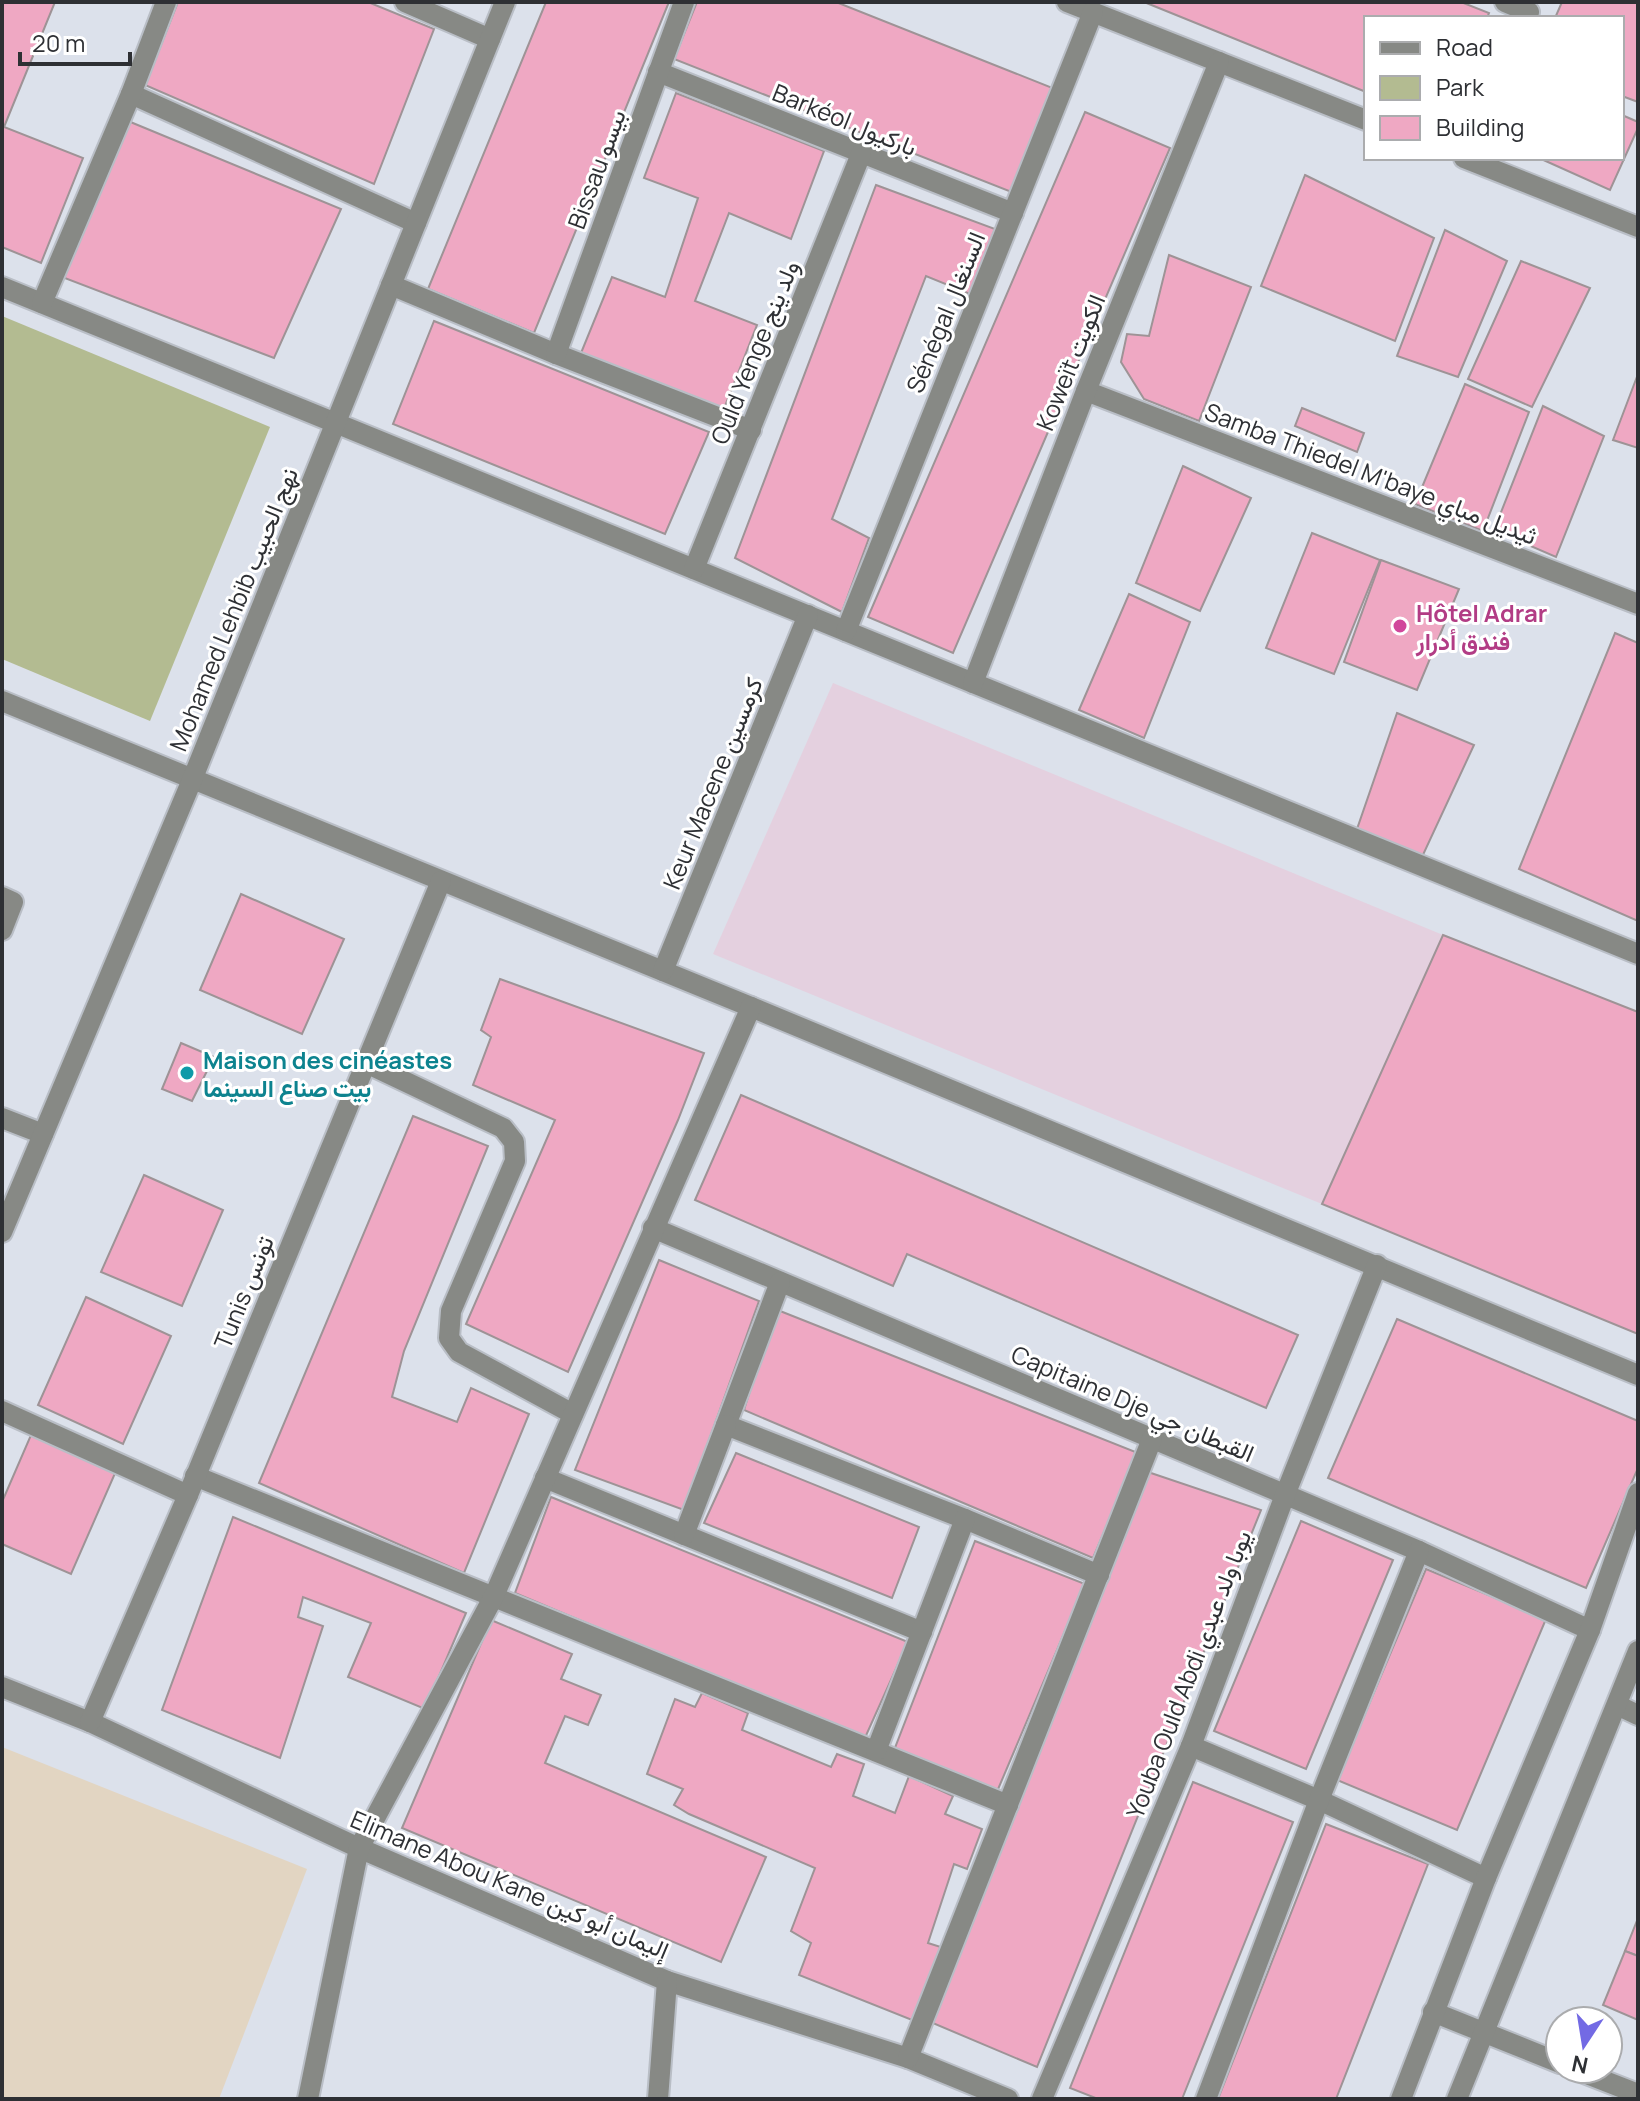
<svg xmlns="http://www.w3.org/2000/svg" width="1640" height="2101" font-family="Manrope,Vazirmatn,sans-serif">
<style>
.commercial{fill:#e2d5c2}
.education{fill:#e4d0df}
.green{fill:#b3bb91}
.building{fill:#efa8c3;stroke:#9e9396;stroke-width:2}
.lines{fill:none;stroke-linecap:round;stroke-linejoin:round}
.minor-casing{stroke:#b9bec6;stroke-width:24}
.minor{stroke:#878985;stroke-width:20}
.hotel-dot{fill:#d1479c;stroke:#fff;stroke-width:3}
.culture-dot{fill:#0f9aa8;stroke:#fff;stroke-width:3}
.labels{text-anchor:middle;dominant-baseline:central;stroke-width:6;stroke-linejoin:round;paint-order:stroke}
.street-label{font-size:24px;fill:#2e3034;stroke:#fff}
.hotel-label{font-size:24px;font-weight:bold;fill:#b23c85;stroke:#fff;text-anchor:start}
.culture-label{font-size:24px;font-weight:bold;fill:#0d838f;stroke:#fff;text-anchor:start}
</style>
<rect width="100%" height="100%" fill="#dce1eb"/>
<path class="commercial" d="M 2,1747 L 307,1869 L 219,2099 L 2,2099 Z"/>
<path class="education" d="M 833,683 L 1443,935 L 1322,1204 L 713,954 Z"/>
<path class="green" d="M 2,316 L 270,427 L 150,721 L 2,659 Z"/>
<g class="building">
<path d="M 2,2 L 55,2 L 4,127 L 83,158 L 41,263 L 2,247 Z"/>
<path d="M 178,2 L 368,2 L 434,29 L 374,184 L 145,85 Z"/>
<path d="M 546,2 L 669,2 L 534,333 L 428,289 Z"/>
<path d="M 697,2 L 836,2 L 1055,89 L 1014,193 L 674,59 Z"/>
<path d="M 1144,2 L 1461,2 L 1489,13 L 1487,18 L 1366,18 L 1366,92 Z"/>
<path d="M 1562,2 L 1638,2 L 1638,102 L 1622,96 L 1622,18 L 1555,18 Z"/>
<path d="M 676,93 L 824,151 L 791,239 L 729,213 L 695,301 L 757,325 L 723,411 L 581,353 L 612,277 L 665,297 L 698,198 L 644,178 Z"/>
<path d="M 1085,112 L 1170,148 L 953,653 L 868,617 Z"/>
<path d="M 1622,115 L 1638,122 L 1638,128 L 1610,190 L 1539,158 L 1622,158 Z"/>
<path d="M 128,121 L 341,209 L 274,358 L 62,277 Z"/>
<path d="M 1305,175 L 1434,238 L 1395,341 L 1261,286 Z"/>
<path d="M 876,185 L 995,229 L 970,294 L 926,276 L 832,519 L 869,538 L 842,612 L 735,558 Z"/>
<path d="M 1445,230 L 1507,261 L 1458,377 L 1397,356 Z"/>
<path d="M 1169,255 L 1251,287 L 1199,421 L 1144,399 L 1121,362 L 1127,334 L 1149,336 Z"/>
<path d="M 1521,261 L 1590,288 L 1532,407 L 1468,379 Z"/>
<path d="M 434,321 L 709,432 L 665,534 L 393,424 Z"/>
<path d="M 1638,374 L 1638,448 L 1613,440 Z"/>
<path d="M 1465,384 L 1529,412 L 1483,531 L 1415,504 Z"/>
<path d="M 1543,406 L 1604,436 L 1556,557 L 1494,530 Z"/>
<path d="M 1302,408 L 1364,433 L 1357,452 L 1295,426 Z"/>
<path d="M 1183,466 L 1251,498 L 1200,611 L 1136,583 Z"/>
<path d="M 1312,533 L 1380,560 L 1334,674 L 1266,648 Z"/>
<path d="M 1381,560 L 1459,589 L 1417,690 L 1344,662 Z"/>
<path d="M 1129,594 L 1190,622 L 1144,738 L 1079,710 Z"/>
<path d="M 1615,633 L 1638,643 L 1638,921 L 1519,869 Z"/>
<path d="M 1397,713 L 1474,745 L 1422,857 L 1356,832 Z"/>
<path d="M 241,894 L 344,939 L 302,1034 L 200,990 Z"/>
<path d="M 1443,935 L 1638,1012 L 1638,1334 L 1322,1204 Z"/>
<path d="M 500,979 L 704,1053 L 678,1120 L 568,1372 L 466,1324 L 555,1120 L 473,1085 L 491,1037 L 481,1030 Z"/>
<path d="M 181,1043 L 214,1057 L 192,1101 L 162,1089 Z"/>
<path d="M 741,1095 L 1298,1335 L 1266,1408 L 907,1254 L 893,1286 L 695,1200 Z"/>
<path d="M 413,1116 L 488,1146 L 404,1351 L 392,1397 L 457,1422 L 471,1388 L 529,1414 L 464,1573 L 259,1483 Z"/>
<path d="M 144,1175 L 223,1210 L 182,1306 L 101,1272 Z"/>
<path d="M 659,1260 L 759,1301 L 684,1510 L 575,1470 Z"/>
<path d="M 86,1297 L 171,1336 L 123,1444 L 38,1405 Z"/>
<path d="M 775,1309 L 1138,1453 L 1093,1558 L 744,1410 Z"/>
<path d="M 1397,1319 L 1638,1421 L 1638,1468 L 1586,1588 L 1328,1478 Z"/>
<path d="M 31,1435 L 116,1471 L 71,1574 L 2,1544 L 2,1502 Z"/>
<path d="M 736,1453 L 919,1527 L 892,1598 L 704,1523 Z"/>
<path d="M 1145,1471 L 1261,1510 L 1037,2067 L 928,2021 Z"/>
<path d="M 551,1497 L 908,1642 L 864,1740 L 515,1593 Z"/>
<path d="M 233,1517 L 466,1613 L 425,1709 L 348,1677 L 371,1623 L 303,1597 L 298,1617 L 323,1626 L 280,1758 L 162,1710 Z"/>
<path d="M 1301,1521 L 1393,1560 L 1306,1769 L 1214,1731 Z"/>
<path d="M 975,1541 L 1085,1584 L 996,1794 L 893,1753 Z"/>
<path d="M 1426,1569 L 1546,1619 L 1457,1830 L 1337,1780 Z"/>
<path d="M 491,1620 L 572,1654 L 561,1679 L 601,1695 L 588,1725 L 565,1716 L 545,1763 L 766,1857 L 721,1962 L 402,1828 Z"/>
<path d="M 702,1693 L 748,1713 L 742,1730 L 831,1767 L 837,1754 L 864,1764 L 853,1796 L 895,1813 L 909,1776 L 953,1796 L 945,1814 L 982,1829 L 967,1869 L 954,1864 L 928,1943 L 944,1948 L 912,2020 L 799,1975 L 811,1943 L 791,1931 L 815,1868 L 689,1814 L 674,1805 L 683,1789 L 647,1774 L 675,1699 L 695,1707 Z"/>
<path d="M 1193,1782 L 1293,1822 L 1182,2099 L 1098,2099 L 1070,2088 Z"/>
<path d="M 1326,1824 L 1428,1864 L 1336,2099 L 1218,2099 Z"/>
<path d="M 1638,1918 L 1638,1956 L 1625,1951 Z"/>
<path d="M 1625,1951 L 1638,1956 L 1638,2020 L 1603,2005 Z"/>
</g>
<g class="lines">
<g class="minor-casing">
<g id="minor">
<path d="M 405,2 L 490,39"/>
<path d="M 1067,2 L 1366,120"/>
<path d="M 1505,2 L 1529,12"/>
<path d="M 658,72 L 1013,213"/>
<path d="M 131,94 L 416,223"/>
<path d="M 1464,158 L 1638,227"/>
<path d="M 391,285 L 556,354 L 751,430"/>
<path d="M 2,287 L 1638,954"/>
<path d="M 42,303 L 131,94 L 166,2"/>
<path d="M 556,354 L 684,2"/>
<path d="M 1086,391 L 1638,604"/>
<path d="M 694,569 L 861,154"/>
<path d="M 846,631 L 1093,12"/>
<path d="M 973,683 L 1086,391 L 1219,62"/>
<path d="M 2,701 L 751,1007 L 1638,1375"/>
<path d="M 2,897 L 13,902 L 2,930"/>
<path d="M 663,971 L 808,615"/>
<path d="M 366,1063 L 503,1128 L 514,1142 L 515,1161 L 451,1311 L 449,1338 L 459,1352 L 573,1414"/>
<path d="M 2,1118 L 43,1134"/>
<path d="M 653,1228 L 1419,1551 L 1590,1630"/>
<path d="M 2,1232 L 192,780 L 505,2"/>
<path d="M 780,1282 L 726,1425 L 965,1519 L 1099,1575"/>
<path d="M 2,1411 L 188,1495"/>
<path d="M 195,1476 L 1008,1805"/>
<path d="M 545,1478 L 922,1632"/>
<path d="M 684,1535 L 726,1425"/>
<path d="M 2,1687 L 90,1722 L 359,1848 L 667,1981 L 908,2058 L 1008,2099"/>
<path d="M 1617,1705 L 1638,1715"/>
<path d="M 90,1722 L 188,1495 L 441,881"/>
<path d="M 1191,1746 L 1319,1800 L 1486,1878"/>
<path d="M 876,1751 L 965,1519"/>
<path d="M 1433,2012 L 1560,2063"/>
<path d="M 908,2058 L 1152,1439"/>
<path d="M 1574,2069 L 1638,2094"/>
<path d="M 308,2099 L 359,1848 L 494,1596 L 751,1007"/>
<path d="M 658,2099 L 667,1981"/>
<path d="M 1042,2099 L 1191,1746 L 1285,1495 L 1377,1265"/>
<path d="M 1206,2099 L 1319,1800 L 1419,1551"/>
<path d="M 1401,2099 L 1486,1878 L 1590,1630 L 1638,1493"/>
<path d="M 1457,2099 L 1638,1651"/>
</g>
</g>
<use href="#minor" class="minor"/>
</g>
<circle class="hotel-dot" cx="1400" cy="626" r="8"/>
<circle class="culture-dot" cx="187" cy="1073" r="8"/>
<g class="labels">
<g class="street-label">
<text transform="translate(845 119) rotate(22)">Barkéol باركيول</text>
<text transform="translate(596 169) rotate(-70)">Bissau بيسو</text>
<text transform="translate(945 312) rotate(-68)">Sénégal السنغال</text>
<text transform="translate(754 352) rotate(-68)">Ould Yenge ولد ينج</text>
<text transform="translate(1070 362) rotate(-68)">Koweït الكويت</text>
<text transform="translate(1371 473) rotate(21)">Samba Thiedel M'baye ثيديل مباي</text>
<text transform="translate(233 609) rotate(-68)">Mohamed Lehbib نهج الحبيب</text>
<text transform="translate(712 783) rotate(-68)">Keur Macene كرمسين</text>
<text transform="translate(243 1292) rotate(-68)">Tunis تونس</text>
<text transform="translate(1133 1403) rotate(23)">Capitaine Dje القبطان جي</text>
<text transform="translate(1188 1674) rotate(-69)">Youba Ould Abdi يوبا ولد عبدي</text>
<text transform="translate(510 1884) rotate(23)">Elimane Abou Kane إليمان أبو كين</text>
</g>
<g class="hotel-label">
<text x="1416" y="612">Hôtel Adrar<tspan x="1416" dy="28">فندق أدرار</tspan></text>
</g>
<g class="culture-label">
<text x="203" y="1059">Maison des cinéastes<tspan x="203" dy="28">بيت صناع السينما</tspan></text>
</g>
</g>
<rect width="1640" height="2101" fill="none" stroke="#2e3034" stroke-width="8"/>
<rect x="1364" y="16" width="260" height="144" fill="#ffffff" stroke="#abacae" stroke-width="2"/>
<rect x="1380" y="42" width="40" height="12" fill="#878985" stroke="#abacae" stroke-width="2"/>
<text x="1436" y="56" font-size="24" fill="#2e3034">Road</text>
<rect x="1380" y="76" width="40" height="24" fill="#b3bb91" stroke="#abacae" stroke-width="2"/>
<text x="1436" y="96" font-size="24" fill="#2e3034">Park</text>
<rect x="1380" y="116" width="40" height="24" fill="#efa8c3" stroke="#abacae" stroke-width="2"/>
<text x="1436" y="136" font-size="24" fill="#2e3034">Building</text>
<g transform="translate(1584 2045) rotate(192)"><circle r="38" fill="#ffffff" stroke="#abacae" stroke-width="2"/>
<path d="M0-6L14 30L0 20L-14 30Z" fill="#736ae4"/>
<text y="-12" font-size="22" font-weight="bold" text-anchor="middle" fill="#2e3034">N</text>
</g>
<path d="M20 52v12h110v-12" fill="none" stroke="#2e3034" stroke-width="4"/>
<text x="32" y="52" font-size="24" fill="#2e3034" stroke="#ffffff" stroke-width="6" paint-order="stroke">20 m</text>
</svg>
